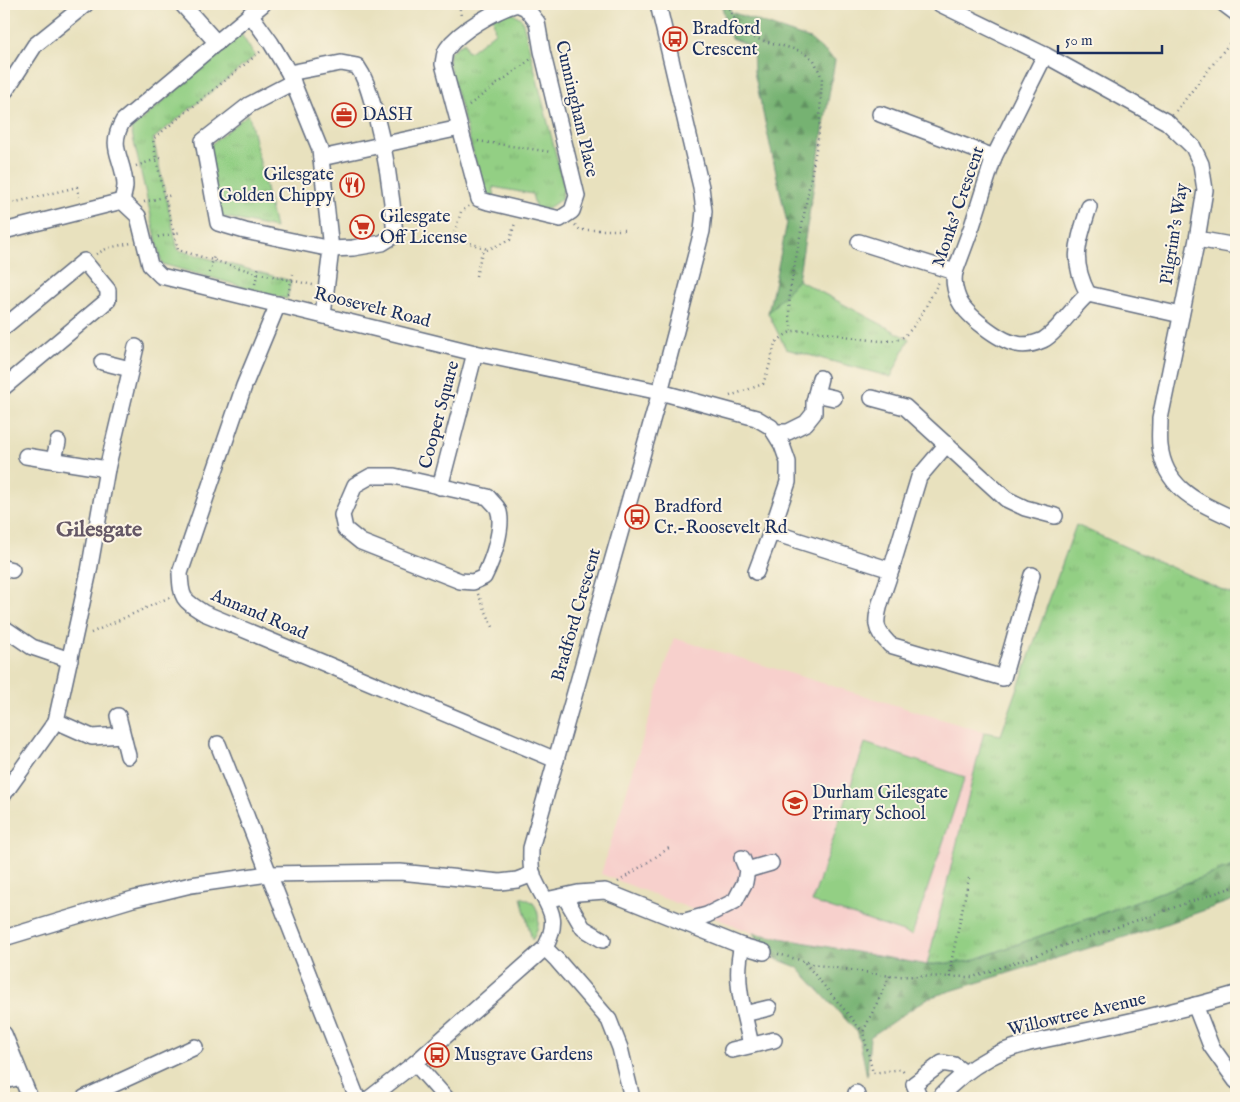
<svg xmlns="http://www.w3.org/2000/svg" width="1240" height="1102" font-family="'IM FELL English',serif">
<style>
.built{fill:#f7d0cc}
.grass{fill:url(#grass-tufts);stroke:#577f71}
.forest{fill:url(#forest-firs);stroke:#487068}
.pitch{fill:#93cf84;stroke:#577f71}
.lines{fill:none;stroke-linecap:round;stroke-linejoin:round}
.minor-casing{stroke:#636d80;stroke-width:18}
.path{stroke:#636d80;stroke-width:2.5;stroke-dasharray:1 4;stroke-linecap:butt}
.minor{stroke:#fff;stroke-width:15}
.labels{text-anchor:middle;dominant-baseline:central;stroke-width:4;stroke-linejoin:round;paint-order:stroke}
.poi-label{font-size:18px;fill:#1b2f5e;stroke:#fcf5e5;text-anchor:start}
.street-label{font-size:18px;fill:#1b2f5e;stroke:#fcf5e5}
.district-label{font-size:22px;font-weight:bold;fill:#655866;stroke:#fcf5e5}
</style>
<defs>
<pattern id="grass-tufts" width="24" height="20" patternUnits="userSpaceOnUse" patternTransform="scale(1.25)"><rect width="24" height="20" fill="#93cf84"/><path d="M3 7l-1-3M5 7V3M7 7l1-3M15 17l-1-3M17 17v-4M19 17l1-3" fill="none" stroke="#7eb274"/></pattern>
<pattern id="forest-firs" width="22" height="20" patternUnits="userSpaceOnUse" patternTransform="scale(1.25)"><rect width="22" height="20" fill="#76b272"/><path d="M5 1l3.5 6h-7zM16 11l3.5 6h-7z" fill="#609161"/></pattern>
</defs>
<rect width="100%" height="100%" fill="#fcf5e5"/>
<filter id="ink" filterUnits="userSpaceOnUse"><feTurbulence type="fractalNoise" baseFrequency=".02" numOctaves="2"/><feDisplacementMap in="SourceGraphic" scale="10" xChannelSelector="R" yChannelSelector="G"/><feConvolveMatrix kernelMatrix="1 2 1 2 8 2 1 2 1" color-interpolation-filters="sRGB"/></filter>
<filter id="wash" filterUnits="userSpaceOnUse"><feTurbulence type="fractalNoise" baseFrequency=".0096" numOctaves="4" result="noise"/><feDisplacementMap in="SourceGraphic" scale="20" xChannelSelector="R" yChannelSelector="G"/><feGaussianBlur stdDeviation="1.12" result="paint"/><feColorMatrix in="noise" values="0 0 0 0 0 0 0 0 0 0 0 0 0 0 0 0 0 1.4 0 .05"/><feComposite in="paint" operator="in"/></filter>
<g filter="url(#wash)">
<rect width="100%" height="100%" fill="#e8e1be"/>
<path class="built" d="M 674,638 L 984,732 L 927,965 L 753,933 L 601,874 Z"/>
<g class="grass">
<path d="M 510,11 L 522,19 L 564,187 L 561,199 L 546,210 L 536,209 L 532,194 L 493,187 L 495,198 L 485,196 L 449,65 L 450,52 L 464,42 L 467,52 L 471,51 L 495,32 L 493,17 Z"/>
<path d="M 241,34 L 255,56 L 153,139 L 178,250 L 291,281 L 287,299 L 162,264 L 131,129 Z"/>
<path d="M 248,114 L 250,119 L 275,228 L 219,216 L 209,146 Z"/>
<path d="M 798,280 L 909,339 L 891,377 L 786,349 L 768,313 Z"/>
<path d="M 1076,525 L 1236,596 L 1236,865 L 971,961 L 927,965 L 984,732 L 1001,735 Z"/>
<path d="M 521,897 C 524,898 529,900 532,902 C 542,912 539,930 532,940 Z"/>
</g>
<g class="forest">
<path d="M 721,4 L 729,4 L 731,12 L 810,39 L 835,60 L 798,280 L 768,313 L 787,223 L 754,72 L 753,47 L 731,38 Z"/>
<path d="M 1236,865 L 1236,899 L 1157,927 L 928,998 L 870,1037 L 867,1076 L 858,1033 L 797,967 L 776,959 L 753,933 L 927,965 L 971,961 Z"/>
</g>
<path class="pitch" d="M 865,743 L 965,777 L 912,935 L 812,902 Z"/>
</g>
<g filter="url(#ink)">
<g class="lines">
<g class="minor-casing">
<g id="minor">
<path d="M 182,4 L 217,43"/>
<path d="M 517,4 L 526,8 L 537,22 L 542,51 L 577,196 L 572,211 L 560,219 L 488,202 L 479,199 L 443,64 C 444,59 444,52 447,49 C 459,31 496,10 517,4 Z"/>
<path d="M 940,4 L 1045,55 L 1167,122 L 1193,147 L 1201,164 L 1205,190 L 1197,239 L 1160,419 C 1160,428 1159,438 1160,446 C 1165,491 1201,503 1236,520"/>
<path d="M 1224,4 L 1236,13"/>
<path d="M 250,14 L 271,43 L 289,73 L 320,149 L 331,249 L 323,315"/>
<path d="M 1045,55 L 994,157 L 972,226 L 955,272 C 953,280 955,290 958,298 C 964,314 999,341 1017,344 C 1025,346 1034,344 1043,340 C 1058,332 1073,306 1088,294 L 1181,315"/>
<path d="M 289,73 L 341,63 L 357,66 C 367,80 370,96 375,112 C 386,153 392,193 395,235 L 382,243 L 353,248 L 331,249 L 245,231 L 218,223 L 203,141 L 249,105 L 293,82"/>
<path d="M 6,90 L 35,45 L 86,4"/>
<path d="M 880,114 L 994,157"/>
<path d="M 321,158 L 460,128"/>
<path d="M 122,201 L 138,216 L 150,265 L 161,276 L 475,353 L 660,392 L 756,418 L 771,427 L 782,445 L 788,462 L 788,482 L 771,532 L 756,572"/>
<path d="M 122,201 C 123,196 125,190 125,185 C 124,158 107,148 123,121 L 263,4"/>
<path d="M 4,231 L 122,201"/>
<path d="M 1197,239 L 1236,246"/>
<path d="M 859,242 L 955,272"/>
<path d="M 1088,294 C 1070,259 1078,243 1089,207"/>
<path d="M 278,304 L 244,386 L 180,573 C 181,599 183,600 204,613 L 556,760"/>
<path d="M 4,327 L 84,261 L 108,290 L 108,300 L 4,387"/>
<path d="M 102,362 L 130,369"/>
<path d="M 816,394 L 834,398"/>
<path d="M 872,398 L 905,407 L 1006,499 L 1025,508 L 1055,516"/>
<path d="M 774,432 L 788,432 L 806,423 L 814,413 L 814,402 L 820,378"/>
<path d="M 26,456 L 107,469"/>
<path d="M 54,459 L 58,442"/>
<path d="M 371,476 L 394,476 L 488,497 C 491,501 496,505 498,509 C 505,526 492,561 484,577 L 473,582 L 460,581 L 361,542 L 345,529 L 342,515 L 355,485 Z"/>
<path d="M 440,487 L 475,353"/>
<path d="M 771,532 L 891,570 L 919,477 L 947,444"/>
<path d="M 4,568 L 12,570"/>
<path d="M 891,570 C 887,585 875,611 877,625 C 878,633 885,639 890,645 L 1003,678 L 1032,575"/>
<path d="M 4,628 L 32,647 L 70,660"/>
<path d="M 118,716 L 128,756"/>
<path d="M 56,721 L 92,737 L 122,735"/>
<path d="M 218,744 L 357,1098"/>
<path d="M 4,794 L 56,721 L 89,571 L 107,469 L 136,347"/>
<path d="M 747,870 L 771,863"/>
<path d="M 565,897 L 583,928 L 603,940"/>
<path d="M 546,900 L 578,893 L 605,891 L 742,946 L 764,952"/>
<path d="M 682,922 L 707,915 L 735,901 L 745,882 L 747,870 L 742,858"/>
<path d="M 4,938 L 133,899 L 191,885 L 268,874 L 400,872 L 500,882 L 517,880 L 533,874"/>
<path d="M 742,946 C 733,980 744,1012 751,1045"/>
<path d="M 545,948 L 557,960 L 609,1020 L 620,1048 L 632,1098"/>
<path d="M 1195,1005 L 1211,1046 L 1236,1081"/>
<path d="M 744,1014 L 769,1008"/>
<path d="M 4,1034 L 30,1098"/>
<path d="M 732,1050 L 774,1040"/>
<path d="M 415,1063 L 446,1098"/>
<path d="M 4,1081 L 21,1077"/>
<path d="M 856,1093 L 858,1098"/>
<path d="M 84,1098 L 195,1047"/>
<path d="M 370,1098 L 415,1063 L 545,948 C 563,913 545,906 533,876 C 530,867 531,858 531,848 L 660,392 L 702,231 L 704,211 L 701,187 L 658,4"/>
<path d="M 920,1098 L 914,1084 L 942,1063 L 954,1065 L 965,1073"/>
<path d="M 939,1098 C 953,1082 970,1068 989,1058 C 1016,1043 1051,1039 1081,1032 C 1133,1021 1185,1009 1236,994"/>
</g>
</g>
<g class="path">
<path d="M 459,4 L 461,16"/>
<path d="M 727,4 L 740,30 L 754,38 L 801,51 L 814,60 L 822,78 L 819,133 L 790,291 L 789,315 L 792,331"/>
<path d="M 260,52 L 153,139 L 156,159 L 178,250 L 257,273 L 313,285"/>
<path d="M 469,105 L 531,59"/>
<path d="M 1176,111 L 1236,35"/>
<path d="M 478,141 L 551,152"/>
<path d="M 136,166 L 163,157"/>
<path d="M 144,202 L 172,195"/>
<path d="M 4,205 L 77,187 L 79,197"/>
<path d="M 469,206 L 461,212 L 453,237 L 487,249"/>
<path d="M 575,225 L 580,230 L 624,230"/>
<path d="M 158,237 L 181,232"/>
<path d="M 96,254 L 108,248 L 131,243"/>
<path d="M 209,273 L 214,256"/>
<path d="M 476,276 L 482,252 L 510,240 L 515,223"/>
<path d="M 255,284 L 259,266"/>
<path d="M 288,294 L 293,274"/>
<path d="M 730,396 L 763,384 L 769,367 L 775,343 C 780,339 788,332 794,331 C 820,326 884,350 903,337 C 918,326 929,299 939,282"/>
<path d="M 478,594 L 493,627"/>
<path d="M 91,633 L 170,597"/>
<path d="M 618,882 L 672,846"/>
<path d="M 778,954 L 818,965 L 890,976 L 973,977 L 1236,886"/>
<path d="M 805,963 L 863,1032"/>
<path d="M 890,976 L 863,1032 L 873,1073 L 902,1069 L 905,1073"/>
<path d="M 950,977 L 951,963 L 969,878"/>
</g>
<use href="#minor" class="minor"/>
</g>
</g>
<defs>
<g id="bus-ring" transform="scale(1.25)"><circle r="9.5" fill="#fcf5e5" stroke="#c8321e" stroke-width="1.5"/><path d="M-5-6H5V4H4V6H2V4H-2V6H-4V4H-5ZM-3.5-4V0h7V-4ZM-3.5 1.2v1.5H-2V1.2ZM2 1.2v1.5H3.5V1.2Z" fill="#c8321e"/></g>
<g id="office-ring" transform="scale(1.25)"><circle r="9.5" fill="#fcf5e5" stroke="#c8321e" stroke-width="1.5"/><path d="M-6-3h4V-5.5h4V-3h4V5H-6ZM-1-4.5V-3h2v-1.5ZM-6 0V1H6V0Z" fill="#c8321e"/></g>
<g id="restaurant-ring" transform="scale(1.25)"><circle r="9.5" fill="#fcf5e5" stroke="#c8321e" stroke-width="1.5"/><path d="M-5-6h1v4h1v-4h1v4h1v-4h1v5L-1.5 .5V6h-2V.5L-5-1ZM5-6V6H3V1.5H1.5Q1.5-4 5-6Z" fill="#c8321e"/></g>
<g id="supermarket-ring" transform="scale(1.25)"><circle r="9.5" fill="#fcf5e5" stroke="#c8321e" stroke-width="1.5"/><path d="M-6-5.5h2.5l.6 2H6L4.5 2H-2.5L-4.4-4H-6ZM-1.5 3.2a1.3 1.3 0 1 0 .1 0ZM3 3.2a1.3 1.3 0 1 0 .1 0Z" fill="#c8321e"/></g>
<g id="school-ring" transform="scale(1.25)"><circle r="9.5" fill="#fcf5e5" stroke="#c8321e" stroke-width="1.5"/><path d="M0-5L7-2L0 1L-7-2ZM-4 1L0 2.5L4 1V4Q0 6-4 4Z" fill="#c8321e"/></g>
</defs>
<g fill-rule="evenodd">
<use href="#bus-ring" x="675" y="39"/>
<use href="#office-ring" x="344" y="115"/>
<use href="#restaurant-ring" x="352" y="185"/>
<use href="#supermarket-ring" x="362" y="227"/>
<use href="#bus-ring" x="637" y="517"/>
<use href="#school-ring" x="795" y="803"/>
<use href="#bus-ring" x="437" y="1055"/>
</g>
<g class="labels">
<g class="poi-label">
<text x="692" y="29">Bradford<tspan x="692" dy="21">Crescent</tspan></text>
<text x="362" y="115">DASH</text>
<text x="334" y="175" text-anchor="end">Gilesgate<tspan x="334" dy="21">Golden Chippy</tspan></text>
<text x="380" y="217">Gilesgate<tspan x="380" dy="21">Off License</tspan></text>
<text x="654" y="507">Bradford<tspan x="654" dy="21">Cr.-Roosevelt Rd</tspan></text>
<text x="812" y="793">Durham Gilesgate<tspan x="812" dy="21">Primary School</tspan></text>
<text x="454" y="1055">Musgrave Gardens</text>
</g>
<g class="street-label">
<text transform="translate(576 109) rotate(77)">Cunningham Place</text>
<text transform="translate(959 207) rotate(-71)">Monks' Crescent</text>
<text transform="translate(1175 234) rotate(-81)">Pilgrim's Way</text>
<text transform="translate(372 308) rotate(14)">Roosevelt Road</text>
<text transform="translate(440 415) rotate(-75)">Cooper Square</text>
<text transform="translate(259 615) rotate(23)">Annand Road</text>
<text transform="translate(577 615) rotate(-74)">Bradford Crescent</text>
<text transform="translate(1077 1015) rotate(-13)">Willowtree Avenue</text>
</g>
<g class="district-label">
<text x="99" y="530">Gilesgate</text>
</g>
</g>
<rect width="1240" height="1102" fill="none" stroke="#fcf5e5" stroke-width="20"/>
<path d="M1058 45v8h104v-8" fill="none" stroke="#1b2f5e" stroke-width="2.5"/>
<text x="1065" y="45" font-size="15" fill="#1b2f5e" stroke="#fcf5e5" stroke-width="4" paint-order="stroke">50 m</text>
</svg>
